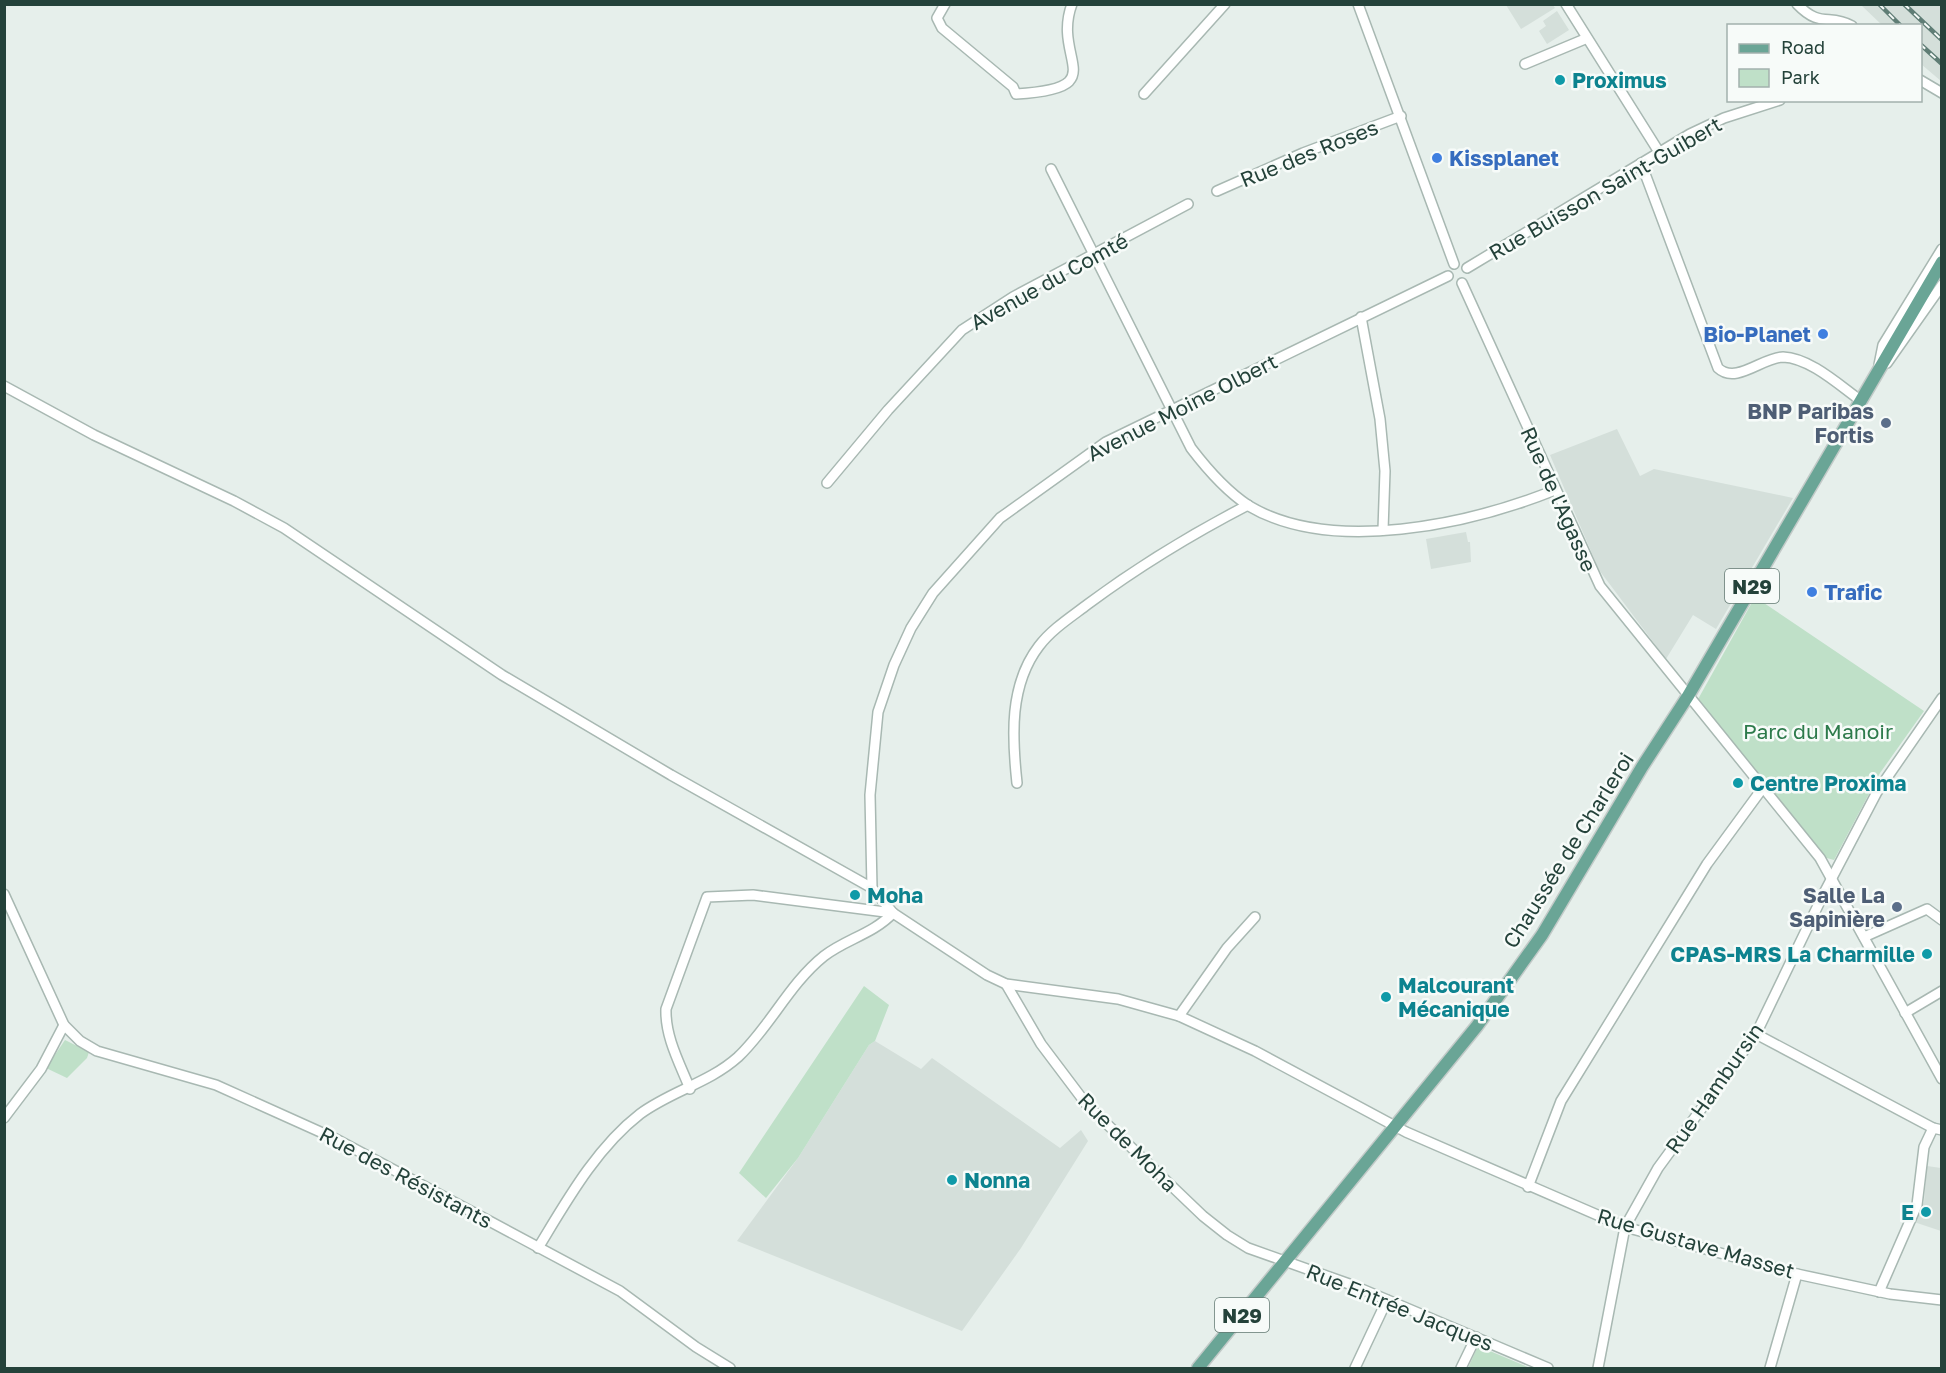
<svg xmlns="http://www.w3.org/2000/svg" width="1946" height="1373" font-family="'Golos Text',sans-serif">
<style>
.built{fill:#d4dfda}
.green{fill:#bfe0c8}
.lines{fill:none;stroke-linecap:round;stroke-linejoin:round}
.minor-casing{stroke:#a8b8b2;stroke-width:12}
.major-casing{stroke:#c2cac8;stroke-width:15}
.minor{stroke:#fff;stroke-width:9}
.major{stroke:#6aa596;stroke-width:12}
.rail-casing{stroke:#5f7d75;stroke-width:4.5}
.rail{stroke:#f7fbf9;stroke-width:2;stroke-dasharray:7;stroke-linecap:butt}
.culture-dot{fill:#0f9aa8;stroke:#f7fbf9;stroke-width:2}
.shop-dot{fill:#3f7fe0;stroke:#f7fbf9;stroke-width:2}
.service-dot{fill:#5c6f8a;stroke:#f7fbf9;stroke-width:2}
.labels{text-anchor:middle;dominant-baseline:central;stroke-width:5;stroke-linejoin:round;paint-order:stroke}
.shield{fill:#f7fbf9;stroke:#637a73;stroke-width:1.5}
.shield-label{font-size:20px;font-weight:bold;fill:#24423a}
.culture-label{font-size:21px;font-weight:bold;fill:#0d838f;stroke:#f7fbf9;text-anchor:start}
.street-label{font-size:21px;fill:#24423a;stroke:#f7fbf9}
.shop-label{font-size:21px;font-weight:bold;fill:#366cbe;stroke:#f7fbf9;text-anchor:start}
.service-label{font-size:21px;font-weight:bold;fill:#4e5e75;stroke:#f7fbf9;text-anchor:end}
.park-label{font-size:21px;fill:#2d7a4b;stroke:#f7fbf9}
</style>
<rect width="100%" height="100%" fill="#e6efeb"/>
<g class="built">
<path d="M 1506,5 L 1553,5 L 1555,8 L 1521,29 Z"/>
<path d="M 1861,5 L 1941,5 L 1941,81 L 1921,64 L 1920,26 L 1882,25 Z"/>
<path d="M 1557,11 L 1569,30 L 1547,44 L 1539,31 L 1546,26 L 1543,21 Z"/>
<path d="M 1617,429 L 1640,476 L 1654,469 L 1793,498 L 1716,629 L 1693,615 L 1666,659 L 1599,570 L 1550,455 Z"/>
<path d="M 1466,532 L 1468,542 L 1470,542 L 1471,562 L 1431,569 L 1426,539 Z"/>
<path d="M 875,1041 L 921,1069 L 932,1058 L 1060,1148 L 1081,1130 L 1088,1141 L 1021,1248 L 962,1331 L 737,1241 L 798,1158 L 869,1045 Z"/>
<path d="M 1927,1166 L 1941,1168 L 1941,1231 L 1914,1222 L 1924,1202 Z"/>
</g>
<g class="green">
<path d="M 1755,597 L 1924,711 L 1880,773 L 1834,860 L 1823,857 L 1697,701 Z"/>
<path d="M 864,986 L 889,1005 L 875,1041 L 869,1045 L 798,1158 L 766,1198 L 739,1173 Z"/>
<path d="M 65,1040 L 89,1052 L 87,1058 L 67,1078 L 46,1068 Z"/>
<path d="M 1478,1346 L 1530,1368 L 1468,1368 Z"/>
</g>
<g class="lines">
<g class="minor-casing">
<g id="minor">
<path d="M 945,4 L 937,18 L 942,28 L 1013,87 L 1016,94 C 1115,88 1051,60 1072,4"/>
<path d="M 1358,4 L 1454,264"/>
<path d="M 1566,4 L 1659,152"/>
<path d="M 1797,4 C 1821,29 1829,13 1852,26"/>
<path d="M 1525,64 L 1585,39"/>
<path d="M 1920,80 L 1942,93"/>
<path d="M 1144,94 L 1225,4"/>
<path d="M 1641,163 L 1718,368 C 1736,385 1763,357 1783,357 C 1810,358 1839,385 1860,400"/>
<path d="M 1051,169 L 1191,448 C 1207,469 1226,491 1249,506 C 1332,555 1470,524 1555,490"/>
<path d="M 1217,191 L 1303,153 L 1401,116"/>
<path d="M 1467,268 L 1690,134 L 1724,118 L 1780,100"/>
<path d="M 1462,283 L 1600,586 L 1820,858 L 1942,1079"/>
<path d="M 1361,317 L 1380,419 L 1385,471 L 1383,530"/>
<path d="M 1887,363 L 1942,285"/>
<path d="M 1879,365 L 1883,345 L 1942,249"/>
<path d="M 4,386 L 94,435 L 234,501 L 284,528 L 502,675 L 671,775 L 872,888"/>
<path d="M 827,483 L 888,410 L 962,330 L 1013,297 L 1188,204"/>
<path d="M 1017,783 C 1012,737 1009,685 1039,646 C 1052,629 1071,617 1088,604 C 1138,567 1192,534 1248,505"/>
<path d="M 4,894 L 64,1025 L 80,1041 L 97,1051 L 216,1085 L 336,1139 L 620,1291 L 696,1347 L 730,1368"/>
<path d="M 893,913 L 872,888 L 870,795 L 878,712 L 894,665 L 911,628 L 933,593 L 1000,518 L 1106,442 L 1448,276"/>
<path d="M 1864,937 L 1927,909 L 1942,920"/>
<path d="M 1006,984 L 1041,1044 L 1087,1105 L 1203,1216 L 1227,1235 L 1248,1248 L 1352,1285 L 1548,1368"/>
<path d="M 1905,1013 L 1942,991"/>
<path d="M 1179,1016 L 1227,948 L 1255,917"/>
<path d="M 1756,1034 L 1933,1128 L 1942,1130"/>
<path d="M 690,1089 C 680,1064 665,1037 666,1009 L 707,897 L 753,895 L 893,913 L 987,975 L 1006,984 L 1118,999 L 1179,1016 L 1255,1051 L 1406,1132 L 1625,1227 L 1797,1274 L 1890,1294 L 1942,1300"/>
<path d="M 4,1118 L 41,1069 L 64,1025"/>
<path d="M 1528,1187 L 1561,1101 L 1707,864 L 1762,789"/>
<path d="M 538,1248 C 566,1202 596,1148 640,1114 C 671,1091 709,1083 738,1057 C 770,1027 789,984 824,956 C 846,939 873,934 893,913"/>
<path d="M 1879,1292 L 1917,1205 L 1924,1147 L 1933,1128"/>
<path d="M 1355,1368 L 1387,1300"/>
<path d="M 1461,1368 L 1476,1337"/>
<path d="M 1598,1368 L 1625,1227 L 1658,1168 L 1756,1034 L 1824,893 L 1877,792 L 1942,698"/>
<path d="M 1770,1368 L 1797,1274"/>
</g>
</g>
<g class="major-casing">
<path id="major" d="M 1198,1368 L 1477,1026 L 1542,935 L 1642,767 L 1688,696 L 1942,262"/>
</g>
<use href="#minor" class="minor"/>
<use href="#major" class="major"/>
<g class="rail-casing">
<g id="rail">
<path d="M 1879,4 L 1901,26"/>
<path d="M 1904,4 L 1942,40"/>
<path d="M 1920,44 L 1942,64"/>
</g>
</g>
<use href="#rail" class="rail"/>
</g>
<g class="culture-dot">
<circle cx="1560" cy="80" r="6"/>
<circle cx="1738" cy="783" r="6"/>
<circle cx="855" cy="895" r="6"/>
<circle cx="1927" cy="954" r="6"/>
<circle cx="1386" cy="997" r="6"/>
<circle cx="952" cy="1180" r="6"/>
<circle cx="1926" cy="1212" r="6"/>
</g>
<g class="shop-dot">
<circle cx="1437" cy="158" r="6"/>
<circle cx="1823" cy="334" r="6"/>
<circle cx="1812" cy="592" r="6"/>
</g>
<g class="service-dot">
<circle cx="1886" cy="423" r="6"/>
<circle cx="1897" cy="907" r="6"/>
</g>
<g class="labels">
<g class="shield">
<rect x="1725" y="569" width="54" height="34" rx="4.5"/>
<rect x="1215" y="1298" width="54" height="34" rx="4.5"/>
</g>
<g class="shield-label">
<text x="1752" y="586">N29</text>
<text x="1242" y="1315">N29</text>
</g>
<g class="culture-label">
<text x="1572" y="80">Proximus</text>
<text x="1750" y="783">Centre Proxima</text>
<text x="867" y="895">Moha</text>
<text x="1915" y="954" text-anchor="end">CPAS-MRS La Charmille</text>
<text x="1398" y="985">Malcourant<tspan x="1398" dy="24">Mécanique</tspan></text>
<text x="964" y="1180">Nonna</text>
<text x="1914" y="1212" text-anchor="end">E</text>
</g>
<g class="street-label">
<text transform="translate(1309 153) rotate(-22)">Rue des Roses</text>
<text transform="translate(1605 188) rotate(-30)">Rue Buisson Saint-Guibert</text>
<text transform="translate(1049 281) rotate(-29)">Avenue du Comté</text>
<text transform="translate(1182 407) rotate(-27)">Avenue Moine Olbert</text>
<text transform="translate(1559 499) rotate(66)">Rue de l'Agasse</text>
<text transform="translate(1568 850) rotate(-58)">Chaussée de Charleroi</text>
<text transform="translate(1714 1088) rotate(-55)">Rue Hambursin</text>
<text transform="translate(1128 1142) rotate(45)">Rue de Moha</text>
<text transform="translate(406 1177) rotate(28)">Rue des Résistants</text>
<text transform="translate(1696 1243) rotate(16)">Rue Gustave Masset</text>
<text transform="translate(1400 1307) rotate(22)">Rue Entrée Jacques</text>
</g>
<g class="shop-label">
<text x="1449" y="158">Kissplanet</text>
<text x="1811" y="334" text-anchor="end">Bio-Planet</text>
<text x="1824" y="592">Trafic</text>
</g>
<g class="service-label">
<text x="1874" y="411">BNP Paribas<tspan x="1874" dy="24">Fortis</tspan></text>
<text x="1885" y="895">Salle La<tspan x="1885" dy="24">Sapinière</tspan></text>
</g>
<g class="park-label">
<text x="1818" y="731">Parc du Manoir</text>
</g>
</g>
<rect width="1946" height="1373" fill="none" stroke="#24423a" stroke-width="12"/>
<rect x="1727" y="24" width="195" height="78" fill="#f7fbf9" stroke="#a3b1ad" stroke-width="1.5"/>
<rect x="1739" y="44" width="30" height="9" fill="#6aa596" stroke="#a3b1ad" stroke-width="1.5"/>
<text x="1781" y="54" font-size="18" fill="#24423a">Road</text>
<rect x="1739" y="69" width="30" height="18" fill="#bfe0c8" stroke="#a3b1ad" stroke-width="1.5"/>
<text x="1781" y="84" font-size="18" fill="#24423a">Park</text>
</svg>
